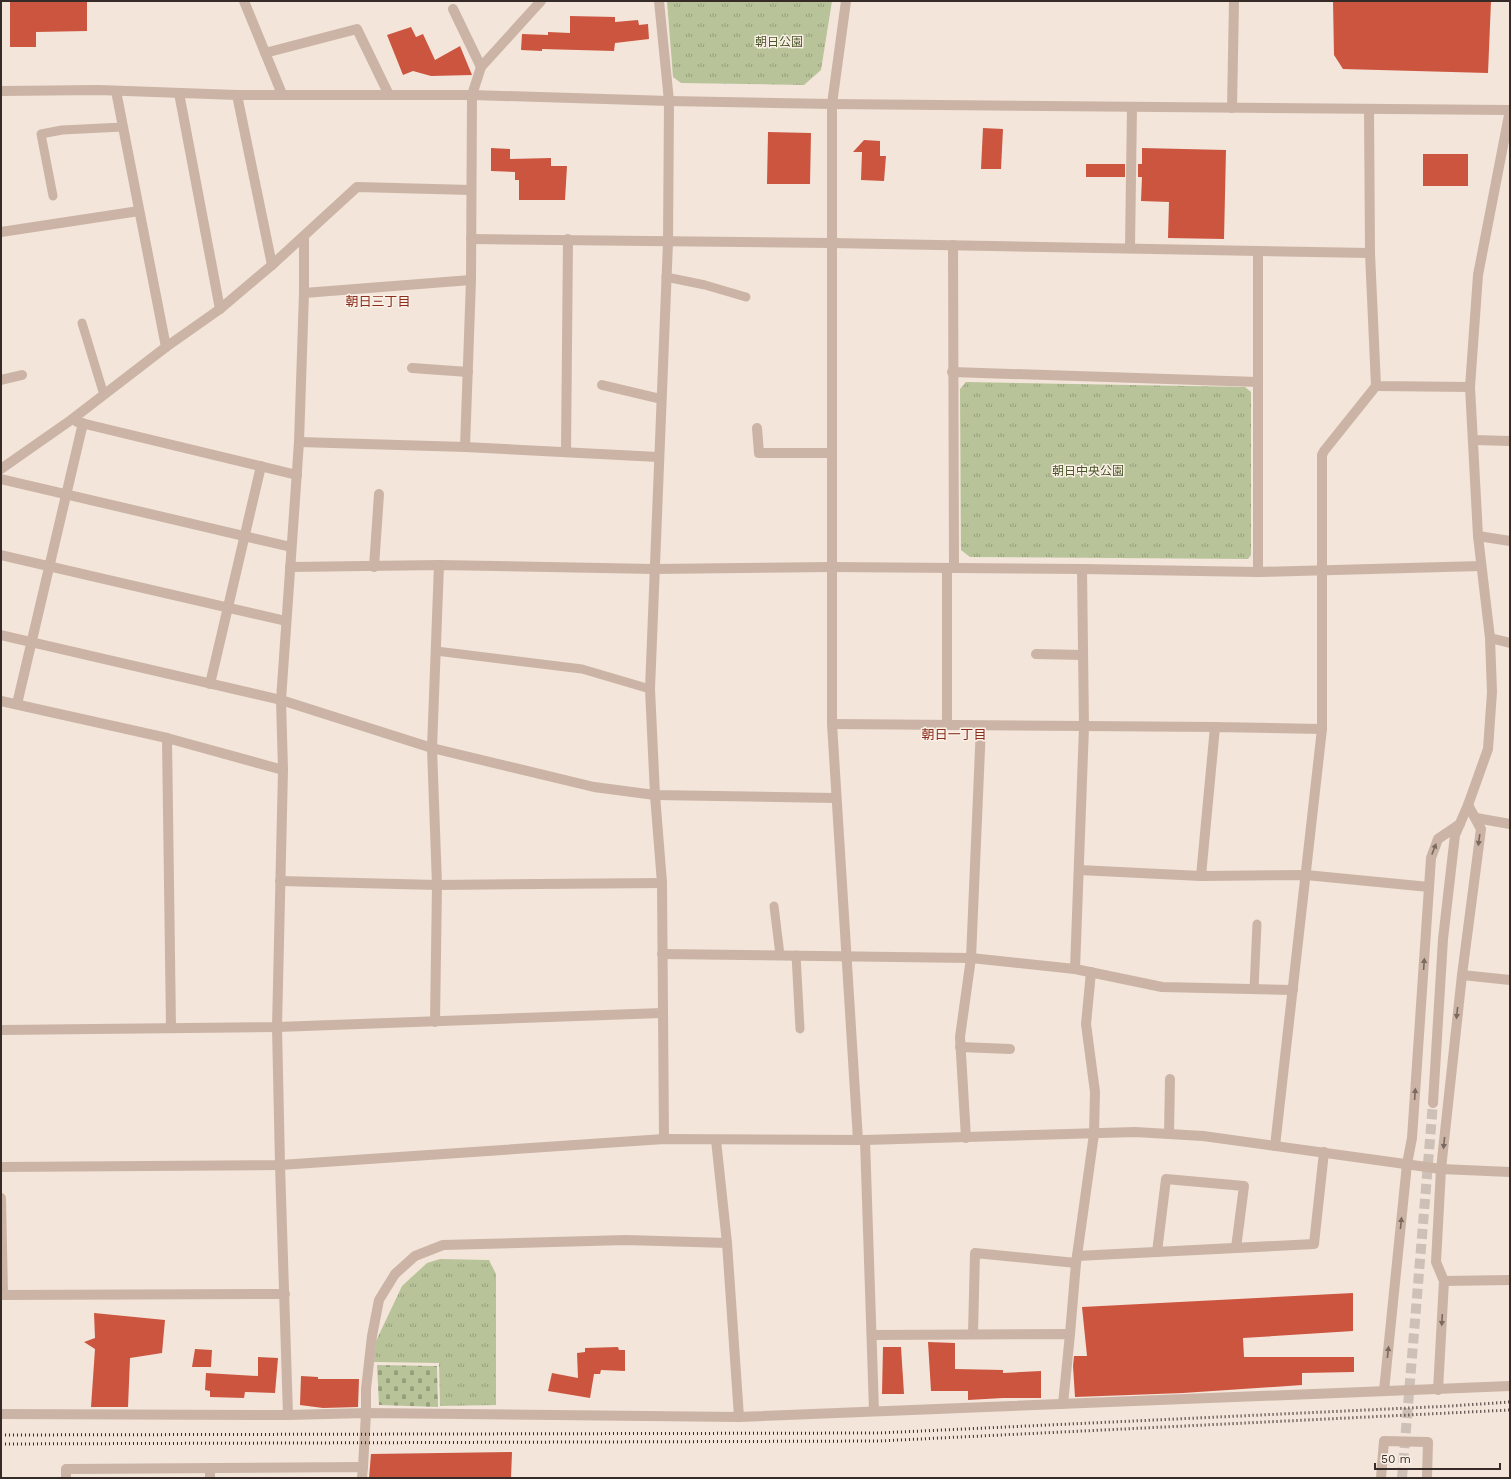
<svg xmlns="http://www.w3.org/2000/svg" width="1511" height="1479" font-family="'Work Sans','Noto Sans JP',sans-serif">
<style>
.cemetery{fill:url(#cemetery-stones)}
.park{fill:url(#park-tufts)}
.building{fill:#cc553f}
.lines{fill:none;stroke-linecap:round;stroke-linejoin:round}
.tertiary-tunnel{stroke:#cdc0b6;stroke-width:10;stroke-dasharray:10 5;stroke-linecap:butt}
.service{stroke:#cbb4a5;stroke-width:9}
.pedestrian{stroke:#cbb4a5;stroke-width:10}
.minor{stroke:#cbb4a5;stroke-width:10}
.tertiary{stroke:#cbb4a5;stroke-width:10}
.rail{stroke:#372b27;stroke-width:3;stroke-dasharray:1 3;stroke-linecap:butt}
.oneway{fill:#7a6960}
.labels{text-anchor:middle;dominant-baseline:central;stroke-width:3;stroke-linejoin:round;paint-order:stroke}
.park-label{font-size:12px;fill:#4a5629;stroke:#faf0e6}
.neighbourhood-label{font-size:13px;fill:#8a2d1c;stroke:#faf0e6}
</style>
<defs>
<pattern id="cemetery-stones" width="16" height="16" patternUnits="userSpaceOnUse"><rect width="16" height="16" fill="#b8c399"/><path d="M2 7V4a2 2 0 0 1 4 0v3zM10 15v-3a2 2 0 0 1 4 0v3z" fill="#969f7d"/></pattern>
<pattern id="park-tufts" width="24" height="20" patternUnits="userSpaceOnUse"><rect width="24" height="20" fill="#b8c399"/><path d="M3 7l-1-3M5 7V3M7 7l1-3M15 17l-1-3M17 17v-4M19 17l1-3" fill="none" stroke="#969f7d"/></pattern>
</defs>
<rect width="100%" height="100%" fill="#f3e5da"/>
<path class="cemetery" d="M 377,1365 L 437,1366 L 438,1407 L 379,1405 Z"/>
<g class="park">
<path d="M 667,1 L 832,1 L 821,70 L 804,85 L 681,83 L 673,77 Z"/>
<path d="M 966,382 L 1245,387 L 1251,392 L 1251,555 L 1248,559 L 970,557 L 961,550 L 960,389 Z"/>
<path d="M 440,1259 L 489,1260 L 496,1274 L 496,1405 L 440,1406 L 439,1363 L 374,1362 L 376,1341 L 402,1286 L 427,1263 Z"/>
</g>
<g class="building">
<path d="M 10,1 L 87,1 L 87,31 L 36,32 L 36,47 L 10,47 Z"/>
<path d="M 1333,1 L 1491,1 L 1488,73 L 1343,69 L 1334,55 Z"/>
<path d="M 570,16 L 615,17 L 615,22 L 638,20 L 639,25 L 648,24 L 649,39 L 615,43 L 614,51 L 542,49 L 542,51 L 521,50 L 522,34 L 548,35 L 548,32 L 570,33 Z"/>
<path d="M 411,27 L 416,37 L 423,34 L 435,60 L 460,46 L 472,75 L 431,76 L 413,71 L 403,75 L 387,35 Z"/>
<path d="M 983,128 L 1003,129 L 1001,169 L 981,169 Z"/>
<path d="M 768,132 L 811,133 L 810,184 L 767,184 Z"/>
<path d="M 864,140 L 880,141 L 880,156 L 886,156 L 884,181 L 861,180 L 862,152 L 853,152 Z"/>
<path d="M 491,148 L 510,149 L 510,159 L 551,158 L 551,166 L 567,166 L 565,200 L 519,200 L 519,180 L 515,180 L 515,172 L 491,171 Z"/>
<path d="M 1142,148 L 1226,150 L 1224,239 L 1168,238 L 1169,202 L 1141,201 L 1142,177 L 1138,177 L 1138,164 L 1142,164 Z"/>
<rect x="1423" y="154" width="45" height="32"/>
<rect x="1086" y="164" width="39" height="13"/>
<path d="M 1353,1293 L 1353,1331 L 1243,1338 L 1244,1357 L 1354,1357 L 1354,1372 L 1302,1373 L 1302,1385 L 1183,1393 L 1075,1397 L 1073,1366 L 1074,1356 L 1087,1356 L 1082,1307 Z"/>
<path d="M 94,1313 L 165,1320 L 162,1353 L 130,1358 L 128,1407 L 91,1407 L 95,1349 L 84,1342 L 95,1338 Z"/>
<path d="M 928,1342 L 955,1343 L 955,1369 L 1003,1370 L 1003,1373 L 1041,1371 L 1041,1398 L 1003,1398 L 968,1400 L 968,1391 L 931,1391 Z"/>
<path d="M 618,1347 L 619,1350 L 625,1350 L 625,1371 L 601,1370 L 600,1374 L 594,1374 L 590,1398 L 548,1391 L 552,1373 L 578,1378 L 577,1353 L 585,1352 L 585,1348 Z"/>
<path d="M 883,1347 L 901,1347 L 904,1394 L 882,1394 Z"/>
<path d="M 195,1349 L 212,1350 L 211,1367 L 192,1367 Z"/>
<path d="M 258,1357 L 278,1358 L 275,1393 L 245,1392 L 244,1398 L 210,1397 L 210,1391 L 205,1390 L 206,1373 L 258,1376 Z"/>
<path d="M 301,1376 L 318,1377 L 318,1379 L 359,1379 L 358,1407 L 323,1408 L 300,1405 Z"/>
<path d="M 512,1452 L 511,1478 L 369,1478 L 371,1454 Z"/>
</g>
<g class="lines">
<path class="tertiary-tunnel" d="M 1402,1478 L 1433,1103"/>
<g class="service">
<path d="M 53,196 L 41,134 L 62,130 L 123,127"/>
<path d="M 666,277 L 705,285 L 746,297"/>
<path d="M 82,323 L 104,395"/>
<path d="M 436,651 L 582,669 L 650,689"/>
<path d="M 774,906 L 780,955"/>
<path d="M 796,955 L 800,1029"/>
<path d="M 1254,989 L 1257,924"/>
</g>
<path class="pedestrian" d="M 363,1467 L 366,1413"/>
<g class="minor">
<path d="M 244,1 L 282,94"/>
<path d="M 659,1 L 669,101 L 668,242 L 650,689 L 655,795 L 662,883 L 664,1139"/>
<path d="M 453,9 L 481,67"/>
<path d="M 265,53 L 357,29 L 389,95"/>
<path d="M 116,91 L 166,347"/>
<path d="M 179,93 L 220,309"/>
<path d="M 237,95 L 272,265"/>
<path d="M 1232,108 L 1234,1"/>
<path d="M 1369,109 L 1370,253 L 1376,386 L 1470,387"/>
<path d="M 1,232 L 139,211"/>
<path d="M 471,239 L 831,243 L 1370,253"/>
<path d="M 953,245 L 954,568"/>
<path d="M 1130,248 L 1132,107"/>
<path d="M 1258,251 L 1258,572"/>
<path d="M 304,293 L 471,280"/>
<path d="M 412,368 L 468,372"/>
<path d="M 952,372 L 1258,382"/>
<path d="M 1,380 L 22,375"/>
<path d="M 602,385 L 661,399"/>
<path d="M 77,422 L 297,475"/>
<path d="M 757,428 L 759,453 L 831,453"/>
<path d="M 1473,440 L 1510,441"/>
<path d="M 299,442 L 465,447 L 658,457"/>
<path d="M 465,447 L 471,280 L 472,95 L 481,67 L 541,1"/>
<path d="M 566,452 L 568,239"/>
<path d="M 1,469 L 71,420 L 166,347 L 220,309 L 272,265 L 357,187 L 471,190"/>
<path d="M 1,479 L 291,547"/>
<path d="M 1478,536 L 1510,541"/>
<path d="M 1,555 L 286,621"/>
<path d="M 290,567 L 439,565 L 654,569 L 831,567 L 1082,569 L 1258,572 L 1481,566"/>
<path d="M 374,567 L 379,494"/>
<path d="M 1,635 L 281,700 L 432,748 L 594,787 L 655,795 L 836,798"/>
<path d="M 1490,638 L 1510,643"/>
<path d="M 1036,654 L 1083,655"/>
<path d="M 210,684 L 261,466"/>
<path d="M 1,701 L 167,738 L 283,770"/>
<path d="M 17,704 L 83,423"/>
<path d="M 832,724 L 1215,727"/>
<path d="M 947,724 L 947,568"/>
<path d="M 167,738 L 171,1028"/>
<path d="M 1476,818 L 1510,824"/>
<path d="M 1079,870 L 1201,876 L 1306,875 L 1429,887"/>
<path d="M 1201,876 L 1215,727 L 1322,729"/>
<path d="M 280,881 L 437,885 L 662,883"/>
<path d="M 662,954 L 971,958 L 1075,969 L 1162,987 L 1293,990"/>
<path d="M 1075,969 L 1084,727 L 1082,569"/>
<path d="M 1462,975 L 1510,980"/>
<path d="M 435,1022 L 437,885 L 432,748 L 439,565"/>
<path d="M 1,1030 L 277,1027 L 662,1013"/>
<path d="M 960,1047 L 1010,1049"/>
<path d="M 1169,1134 L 1170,1079"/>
<path d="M 966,1138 L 960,1037 L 971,958 L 981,726"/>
<path d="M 716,1140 L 727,1243 L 739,1417"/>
<path d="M 865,1140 L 874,1411"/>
<path d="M 1275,1146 L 1322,729 L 1322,455 L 1324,451 L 1376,386"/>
<path d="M 1,1198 L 3,1295"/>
<path d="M 1157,1252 L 1166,1179 L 1244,1186 L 1236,1248"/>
<path d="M 1077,1256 L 1314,1244 L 1324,1152"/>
<path d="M 1444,1281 L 1510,1280"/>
<path d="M 1,1295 L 285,1294"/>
<path d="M 973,1334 L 975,1253 L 1076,1263"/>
<path d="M 1070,1334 L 1076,1263 L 1094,1134 L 1095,1092 L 1086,1024 L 1091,972"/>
<path d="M 872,1335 L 1070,1334 L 1063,1404"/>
<path d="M 1438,1390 L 1444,1281 L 1436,1262 L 1441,1169 L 1462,975 L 1481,829 L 1468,805"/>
<path d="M 1384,1391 L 1407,1164 L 1412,1138 L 1431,858 L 1438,839 L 1460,824"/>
<path d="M 366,1413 L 366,1389 L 372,1336 L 379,1300 L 395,1274 L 415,1256 L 443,1245 L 626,1240 L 727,1243"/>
<path d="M 1,1414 L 288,1415 L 366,1413 L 739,1417 L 1510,1386"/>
<path d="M 288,1415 L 280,1165 L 277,1027 L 283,770 L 281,700 L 299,442 L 304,293 L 304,236"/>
<path d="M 66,1478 L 66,1469 L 363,1467 L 362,1478"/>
<path d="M 210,1478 L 210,1468"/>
<path d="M 1381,1478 L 1384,1441 L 1428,1442 L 1427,1478"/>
</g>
<g class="tertiary">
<path d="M 846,1 L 832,104 L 832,724 L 858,1140"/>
<path d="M 1,91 L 99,90 L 237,95 L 472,95 L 669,101 L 832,104 L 1510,110"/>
<path d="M 1433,1103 L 1443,939 L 1455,835 L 1468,805 L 1488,749 L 1492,692 L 1490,638 L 1478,536 L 1470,387 L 1478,275 L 1510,110"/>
<path d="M 1,1167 L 280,1165 L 664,1139 L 865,1140 L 1135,1132 L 1203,1136 L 1441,1169 L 1510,1172"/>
</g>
<g class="rail">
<path d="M 1,1435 L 879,1433 L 1451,1406 L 1510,1402"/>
<path d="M 1,1444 L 879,1441 L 1510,1410"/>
</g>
</g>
<defs><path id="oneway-solid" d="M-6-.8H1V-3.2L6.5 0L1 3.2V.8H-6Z"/></defs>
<g class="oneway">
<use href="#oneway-solid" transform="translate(1479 840) rotate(98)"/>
<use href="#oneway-solid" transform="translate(1434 849) rotate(-69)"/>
<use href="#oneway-solid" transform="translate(1424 964) rotate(-86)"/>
<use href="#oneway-solid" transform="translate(1457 1013) rotate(96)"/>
<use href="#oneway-solid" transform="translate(1415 1094) rotate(-86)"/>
<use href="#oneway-solid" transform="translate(1444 1143) rotate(96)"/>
<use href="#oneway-solid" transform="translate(1401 1223) rotate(-84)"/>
<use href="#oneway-solid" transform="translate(1442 1320) rotate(93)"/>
<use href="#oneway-solid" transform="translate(1388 1352) rotate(-84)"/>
</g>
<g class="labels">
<g class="park-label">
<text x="779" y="42">朝日公園</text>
<text x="1088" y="471">朝日中央公園</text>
</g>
<g class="neighbourhood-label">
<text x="378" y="301">朝日三丁目</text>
<text x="954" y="734">朝日一丁目</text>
</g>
</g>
<rect width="1511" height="1479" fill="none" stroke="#372b27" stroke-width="4"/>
<path d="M1375 1463v6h125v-6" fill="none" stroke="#372b27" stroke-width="2"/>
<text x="1381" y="1463" font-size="12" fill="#372b27" stroke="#faf0e6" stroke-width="3" paint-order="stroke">50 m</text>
</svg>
